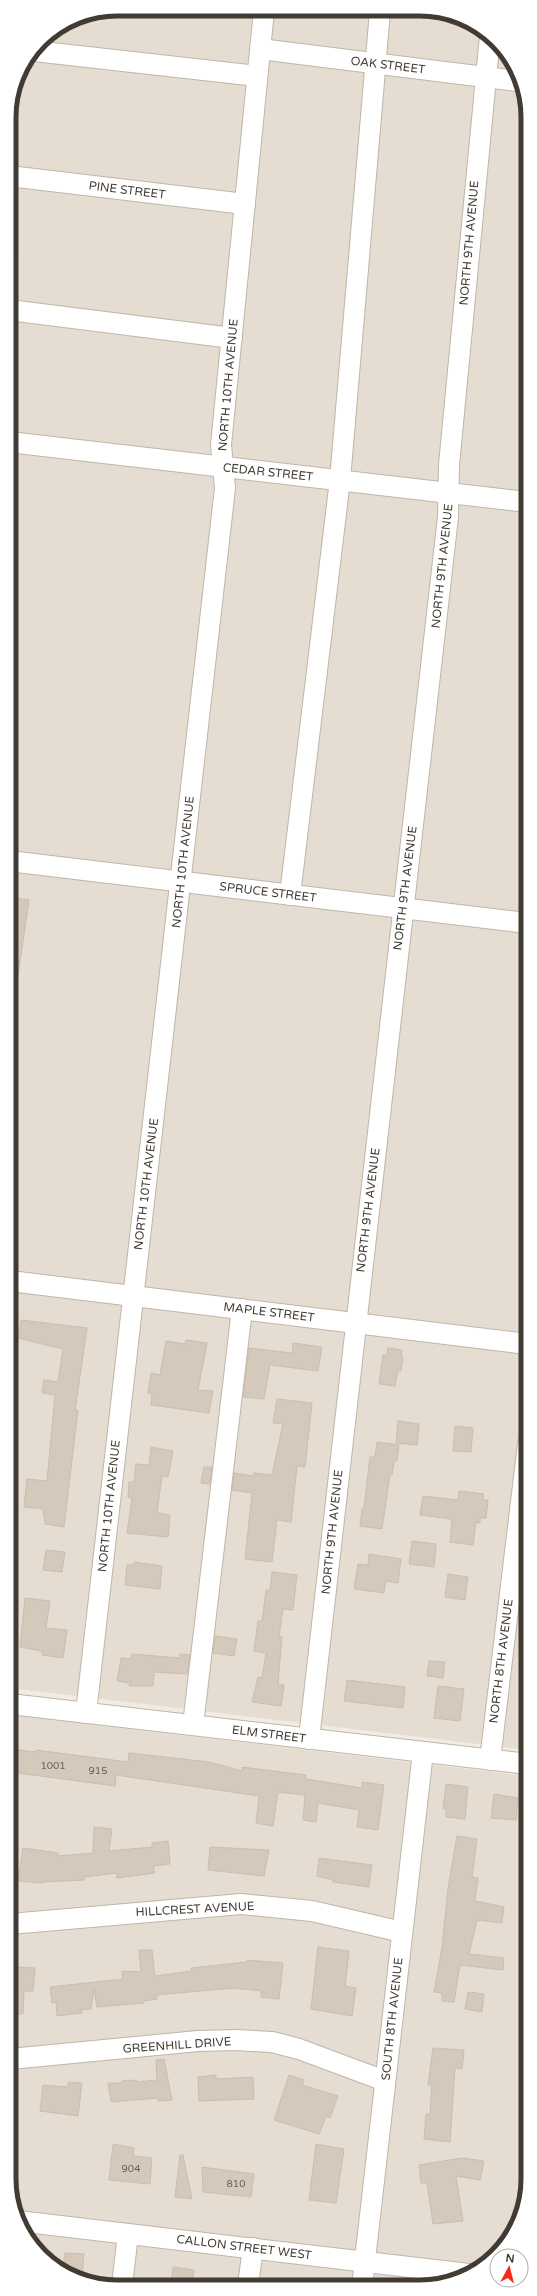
<svg xmlns="http://www.w3.org/2000/svg" width="537" height="2296" font-family="'Varela Round',sans-serif">
<style>
.residential{fill:#e5ddd1}
.building{fill:#d5c9bb;stroke:#ccbeac}
.lines{fill:none;stroke-linecap:round;stroke-linejoin:round}
.minor-casing{stroke:#bfb5a8;stroke-width:22}
.minor{stroke:#fff;stroke-width:20}
.labels{text-anchor:middle;dominant-baseline:central;stroke-width:3;stroke-linejoin:round;paint-order:stroke}
.number-label{font-size:10px;fill:#675e55}
.street-label{font-size:12px;fill:#423b33;stroke:#fff}
.rim{fill:none;stroke:#423b33;stroke-width:5}
</style>
<rect width="100%" height="100%" fill="#f1ece2"/>
<g class="residential">
<path d="M 117,9 L 441,11 L 474,24 L 501,46 L 527,103 L 528,1750 L 10,1688 L 9,110 L 17,75 L 41,40 L 76,17 Z"/>
<path d="M 10,1715 L 528,1776 L 528,2186 L 520,2220 L 501,2250 L 474,2273 L 434,2286 L 96,2285 L 40,2255 L 20,2227 L 10,2193 Z"/>
</g>
<g class="building">
<path d="M 10,897 L 29,900 L 18,976 L 10,976 Z"/>
<path d="M 21,1320 L 87,1328 L 75,1410 L 78,1410 L 64,1527 L 45,1524 L 43,1509 L 24,1507 L 27,1479 L 47,1481 L 55,1395 L 42,1393 L 44,1380 L 58,1382 L 63,1349 L 18,1338 Z"/>
<path d="M 186,1340 L 207,1343 L 198,1390 L 213,1391 L 209,1413 L 151,1405 L 152,1393 L 148,1393 L 151,1373 L 160,1375 L 166,1341 L 185,1344 Z"/>
<path d="M 293,1343 L 322,1347 L 318,1371 L 270,1365 L 264,1399 L 243,1397 L 249,1348 L 292,1353 Z"/>
<path d="M 388,1348 L 402,1350 L 401,1357 L 403,1357 L 401,1371 L 398,1370 L 395,1386 L 379,1384 L 383,1355 L 387,1355 Z"/>
<path d="M 277,1399 L 312,1403 L 305,1467 L 297,1466 L 291,1522 L 277,1520 L 272,1562 L 245,1559 L 252,1493 L 232,1490 L 234,1473 L 254,1476 L 254,1473 L 272,1475 L 283,1424 L 273,1423 Z"/>
<path d="M 398,1421 L 419,1424 L 417,1445 L 396,1443 Z"/>
<path d="M 455,1426 L 473,1428 L 471,1452 L 453,1451 Z"/>
<path d="M 377,1442 L 399,1445 L 397,1461 L 394,1461 L 392,1475 L 390,1474 L 382,1529 L 360,1526 L 362,1509 L 364,1509 L 370,1457 L 375,1457 Z"/>
<path d="M 151,1447 L 173,1451 L 168,1477 L 162,1476 L 157,1513 L 170,1515 L 168,1537 L 127,1533 L 132,1498 L 128,1497 L 129,1482 L 134,1482 L 136,1464 L 149,1465 Z"/>
<path d="M 204,1467 L 212,1467 L 210,1484 L 201,1483 Z"/>
<path d="M 459,1491 L 484,1494 L 483,1500 L 488,1500 L 486,1518 L 480,1518 L 480,1523 L 476,1522 L 473,1545 L 450,1542 L 452,1519 L 420,1515 L 423,1496 L 458,1500 Z"/>
<path d="M 412,1541 L 436,1544 L 434,1567 L 409,1564 Z"/>
<path d="M 46,1550 L 65,1552 L 62,1572 L 43,1570 Z"/>
<path d="M 369,1554 L 401,1559 L 398,1583 L 386,1581 L 384,1593 L 354,1589 L 358,1564 L 368,1565 Z"/>
<path d="M 134,1562 L 162,1566 L 160,1589 L 125,1585 L 127,1565 L 133,1565 Z"/>
<path d="M 272,1572 L 297,1575 L 293,1610 L 283,1609 L 279,1636 L 282,1637 L 278,1684 L 284,1685 L 281,1706 L 252,1702 L 258,1677 L 262,1678 L 266,1653 L 254,1651 L 258,1621 L 262,1621 L 266,1590 L 270,1590 Z"/>
<path d="M 448,1574 L 468,1577 L 465,1600 L 445,1597 Z"/>
<path d="M 25,1598 L 50,1601 L 46,1628 L 67,1630 L 63,1658 L 42,1655 L 42,1651 L 20,1647 Z"/>
<path d="M 215,1636 L 237,1639 L 234,1656 L 213,1653 Z"/>
<path d="M 132,1654 L 180,1658 L 180,1654 L 190,1655 L 187,1674 L 154,1672 L 153,1686 L 129,1686 L 130,1683 L 117,1681 L 121,1658 L 131,1659 Z"/>
<path d="M 429,1661 L 445,1662 L 443,1678 L 427,1676 Z"/>
<path d="M 347,1680 L 405,1687 L 403,1708 L 344,1701 Z"/>
<path d="M 438,1686 L 464,1689 L 460,1721 L 434,1718 Z"/>
<path d="M 10,1749 L 36,1752 L 36,1750 L 128,1762 L 129,1753 L 209,1762 L 242,1771 L 242,1767 L 306,1775 L 306,1779 L 362,1788 L 362,1782 L 384,1785 L 378,1830 L 357,1827 L 359,1810 L 318,1803 L 316,1822 L 303,1820 L 305,1795 L 278,1792 L 273,1826 L 256,1823 L 259,1796 L 116,1775 L 115,1786 L 10,1772 Z"/>
<path d="M 446,1784 L 468,1787 L 465,1819 L 446,1817 L 446,1809 L 443,1809 Z"/>
<path d="M 494,1794 L 518,1798 L 516,1820 L 491,1818 Z"/>
<path d="M 94,1827 L 112,1829 L 109,1851 L 152,1847 L 152,1843 L 168,1841 L 170,1864 L 153,1866 L 155,1873 L 117,1878 L 117,1873 L 84,1877 L 84,1880 L 43,1882 L 43,1883 L 18,1881 L 23,1848 L 58,1853 L 58,1856 L 93,1853 Z"/>
<path d="M 457,1836 L 477,1839 L 472,1877 L 478,1878 L 475,1901 L 504,1907 L 502,1923 L 477,1920 L 469,1954 L 504,1958 L 503,1970 L 460,1965 L 454,2002 L 442,2001 L 442,1993 L 434,1992 L 442,1948 L 448,1888 Z"/>
<path d="M 210,1847 L 269,1850 L 264,1876 L 208,1870 Z"/>
<path d="M 319,1858 L 372,1865 L 369,1887 L 333,1882 L 333,1880 L 317,1876 Z"/>
<path d="M 318,1947 L 349,1951 L 345,1986 L 356,1988 L 352,2016 L 311,2009 Z"/>
<path d="M 139,1950 L 152,1950 L 155,1976 L 192,1971 L 191,1968 L 247,1962 L 247,1960 L 283,1963 L 279,1999 L 261,1997 L 261,1991 L 233,1988 L 157,1995 L 157,1999 L 144,2001 L 144,2003 L 97,2007 L 94,1989 L 91,2009 L 81,2010 L 82,2013 L 57,2016 L 56,2002 L 52,2003 L 50,1987 L 123,1979 L 122,1971 L 141,1972 Z"/>
<path d="M 14,1967 L 35,1968 L 33,1991 L 24,1991 L 23,2014 L 10,2014 L 10,1985 L 14,1985 Z"/>
<path d="M 468,1992 L 484,1994 L 482,2012 L 465,2009 Z"/>
<path d="M 433,2048 L 464,2050 L 462,2069 L 455,2068 L 450,2142 L 424,2139 L 426,2114 L 430,2114 L 432,2085 L 428,2085 Z"/>
<path d="M 164,2059 L 172,2100 L 158,2101 L 158,2098 L 111,2102 L 108,2083 L 122,2083 L 122,2081 L 137,2080 L 137,2082 L 157,2080 L 156,2060 Z"/>
<path d="M 216,2075 L 216,2079 L 253,2077 L 254,2099 L 199,2101 L 198,2077 Z"/>
<path d="M 289,2075 L 304,2080 L 302,2085 L 338,2096 L 330,2118 L 326,2116 L 319,2134 L 274,2120 Z"/>
<path d="M 69,2082 L 82,2083 L 78,2116 L 40,2111 L 43,2085 L 67,2087 Z"/>
<path d="M 113,2144 L 134,2148 L 133,2156 L 152,2158 L 150,2184 L 109,2180 Z"/>
<path d="M 316,2144 L 344,2149 L 336,2203 L 309,2200 Z"/>
<path d="M 180,2155 L 183,2155 L 192,2199 L 175,2197 Z"/>
<path d="M 462,2158 L 484,2161 L 480,2180 L 456,2176 L 463,2221 L 433,2224 L 427,2183 L 421,2183 L 419,2165 Z"/>
<path d="M 202,2167 L 254,2174 L 251,2197 L 203,2192 Z"/>
<path d="M 65,2253 L 84,2254 L 82,2277 L 63,2267 Z"/>
<path d="M 173,2267 L 194,2270 L 192,2285 L 171,2285 Z"/>
</g>
<g class="lines">
<g class="minor-casing">
<g id="minor">
<path d="M 260,49 L 517,81"/>
<path d="M 34,51 L 257,76"/>
<path d="M 9,176 L 245,204"/>
<path d="M 9,310 L 232,338"/>
<path d="M 9,442 L 527,502"/>
<path d="M 9,861 L 527,923"/>
<path d="M 290,895 L 340,480 L 380,11"/>
<path d="M 10,1281 L 527,1344"/>
<path d="M 10,1704 L 528,1764"/>
<path d="M 86,1713 L 225,488 L 221,445 L 264,10"/>
<path d="M 193,1725 L 242,1309"/>
<path d="M 309,1739 L 448,517 L 449,465 L 490,36"/>
<path d="M 490,1760 L 528,1444"/>
<path d="M 10,1924 L 241,1904 L 312,1911 L 402,1932"/>
<path d="M 10,2059 L 198,2041 L 236,2040 L 272,2042 L 299,2049 L 385,2081"/>
<path d="M 18,2221 L 469,2274"/>
<path d="M 122,2285 L 128,2234"/>
<path d="M 248,2285 L 253,2248"/>
<path d="M 362,2286 L 423,1752"/>
</g>
</g>
<use href="#minor" class="minor"/>
</g>
<g class="labels">
<g class="number-label">
<text x="53" y="1766">1001</text>
<text x="98" y="1771">915</text>
<text x="131" y="2169">904</text>
<text x="236" y="2184">810</text>
</g>
<g class="street-label">
<text transform="translate(388 65) rotate(7)">OAK STREET</text>
<text transform="translate(127 190) rotate(7)">PINE STREET</text>
<text transform="translate(469 243) rotate(-85)">NORTH 9TH AVENUE</text>
<text transform="translate(228 385) rotate(-85)">NORTH 10TH AVENUE</text>
<text transform="translate(268 472) rotate(6)">CEDAR STREET</text>
<text transform="translate(442 566) rotate(-84)">NORTH 9TH AVENUE</text>
<text transform="translate(183 862) rotate(-84)">NORTH 10TH AVENUE</text>
<text transform="translate(405 888) rotate(-83)">NORTH 9TH AVENUE</text>
<text transform="translate(268 892) rotate(7)">SPRUCE STREET</text>
<text transform="translate(146 1184) rotate(-83)">NORTH 10TH AVENUE</text>
<text transform="translate(368 1210) rotate(-83)">NORTH 9TH AVENUE</text>
<text transform="translate(269 1312) rotate(7)">MAPLE STREET</text>
<text transform="translate(109 1506) rotate(-84)">NORTH 10TH AVENUE</text>
<text transform="translate(332 1532) rotate(-84)">NORTH 9TH AVENUE</text>
<text transform="translate(501 1661) rotate(-83)">NORTH 8TH AVENUE</text>
<text transform="translate(269 1734) rotate(7)">ELM STREET</text>
<text transform="translate(195 1909) rotate(-3)">HILLCREST AVENUE</text>
<text transform="translate(392 2019) rotate(-84)">SOUTH 8TH AVENUE</text>
<text transform="translate(177 2045) rotate(-4)">GREENHILL DRIVE</text>
<text transform="translate(244 2247) rotate(7)">CALLON STREET WEST</text>
</g>
</g>
<path d="M0 0H537V2296H0ZM117 16H420A101 101 0 0 1 521 117V2179A101 101 0 0 1 420 2280H117A101 101 0 0 1 16 2179V117A101 101 0 0 1 117 16Z" fill="#fff" fill-rule="evenodd"/>
<path class="rim" d="M117 16H420A101 101 0 0 1 521 117V2179A101 101 0 0 1 420 2280H117A101 101 0 0 1 16 2179V117A101 101 0 0 1 117 16Z"/>
<g transform="translate(509 2268) rotate(7)"><circle r="19" fill="#ffffff" stroke="#b3b1ad"/>
<path d="M0-3L7 15L0 10L-7 15Z" fill="#f42916"/>
<text y="-6" font-size="11" font-weight="bold" text-anchor="middle" fill="#423b33">N</text>
</g>
</svg>
